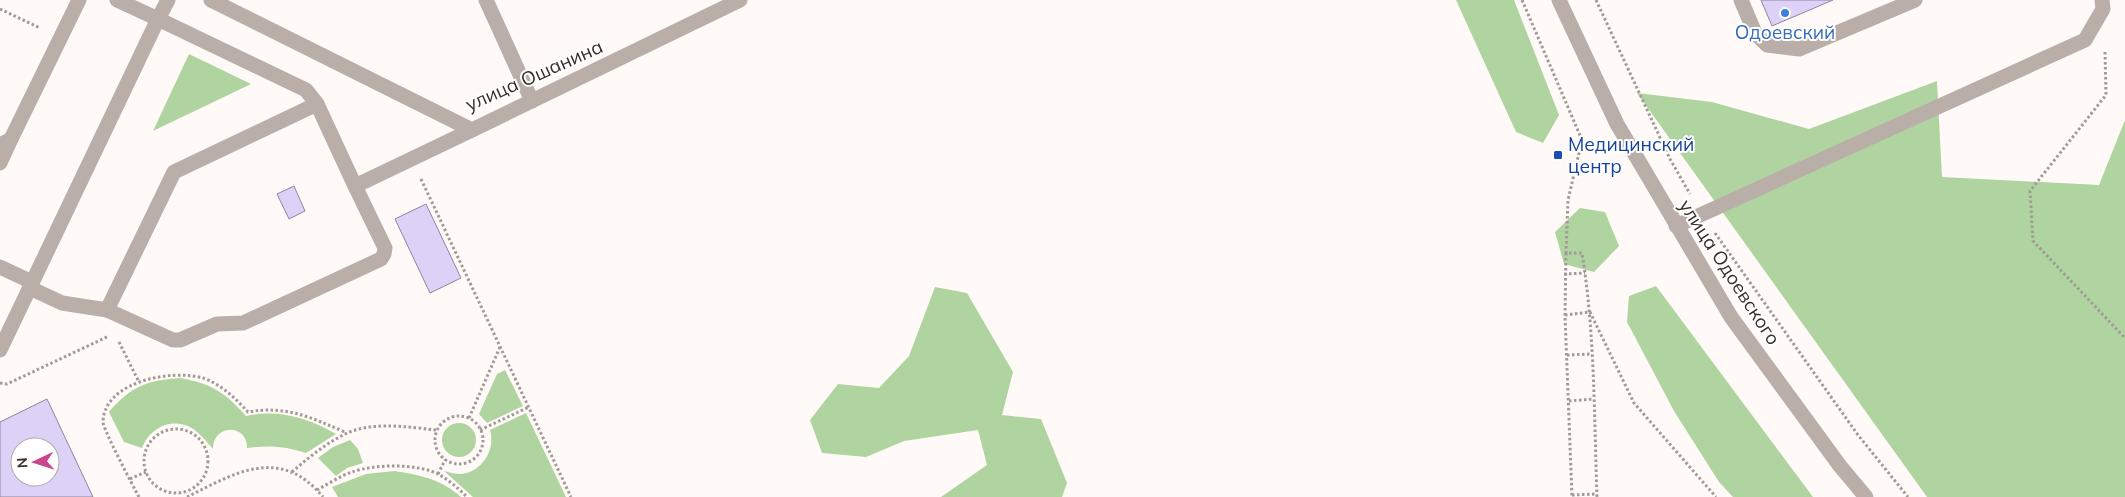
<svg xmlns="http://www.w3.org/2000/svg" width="2125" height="497" font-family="Mulish,sans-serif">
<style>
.green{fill:#afd4a0}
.building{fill:#ded1f8;stroke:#8d869c;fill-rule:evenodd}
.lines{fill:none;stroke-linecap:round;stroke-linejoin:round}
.path{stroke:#a19a95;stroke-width:3;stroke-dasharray:2.5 2.5;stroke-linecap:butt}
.minor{stroke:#baaea9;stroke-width:15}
.shop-dot{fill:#3f7fe0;stroke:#fff;stroke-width:2}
.transit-dot{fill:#1a4fb4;stroke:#fff;stroke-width:2}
.labels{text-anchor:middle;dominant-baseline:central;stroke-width:4;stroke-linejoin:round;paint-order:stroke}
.shop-label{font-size:19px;fill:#366cbe;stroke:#fff}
.street-label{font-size:19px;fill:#372e27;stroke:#fff}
.transit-label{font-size:19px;fill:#164399;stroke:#fff;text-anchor:start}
</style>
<rect width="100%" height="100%" fill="#fffaf7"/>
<g class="green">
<path d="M 1456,0 L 1514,0 L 1559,115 L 1543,143 L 1516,132 Z"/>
<path d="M 189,54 L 251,84 L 153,131 Z"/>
<path d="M 1937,81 L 1942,177 L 2099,185 L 2125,120 L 2125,497 L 1927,497 L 1637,93 L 1712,102 L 1809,129 Z"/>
<path d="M 1580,208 L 1605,212 L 1619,246 L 1594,272 L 1564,264 L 1555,232 Z"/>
<path d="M 1656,286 L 1813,497 L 1733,497 L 1719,482 L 1674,411 L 1627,322 L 1629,296 Z"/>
<path d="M 935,287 L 967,293 L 1013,372 L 1002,415 L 1041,419 L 1067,483 L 1062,497 L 941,497 L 987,465 L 978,430 L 904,441 L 866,457 L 822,453 L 810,420 L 838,384 L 879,388 L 909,356 Z"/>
<path d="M 505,370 L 523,406 L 487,423 L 479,414 L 497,374 Z"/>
<path d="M 181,378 C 212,384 226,393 246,416 C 278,409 308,418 336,434 L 306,453 C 285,446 269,445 247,448 C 248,424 213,423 213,449 C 206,441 199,432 190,427 C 170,417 149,429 142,448 L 124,442 L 109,412 C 131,386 148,380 181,378 Z"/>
<path d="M 526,413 L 566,497 L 473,497 L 444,471 C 449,472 455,474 460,474 C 482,473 496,449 490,430 Z"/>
<circle cx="459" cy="440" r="17"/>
<path d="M 350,440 L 358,449 L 363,463 L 347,468 L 336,476 L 318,458 L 333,447 Z"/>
<path d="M 394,471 C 420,475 441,479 461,497 L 338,497 L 332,487 L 366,474 Z"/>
</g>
<g class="building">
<path d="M 1761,0 L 1833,0 L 1772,26 Z"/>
<path d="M 294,186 L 305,211 L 289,219 L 277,194 Z"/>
<path d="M 426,204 L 461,278 L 430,293 L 395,219 Z"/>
<path d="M 47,399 L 93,497 L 0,497 L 0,422 ZM 20,447 L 50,447 L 50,477 L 20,477 Z"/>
</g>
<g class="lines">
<g class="path">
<path d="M 1522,0 L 1582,140 L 1568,200 L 1566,253 L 1582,253 C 1595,333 1594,416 1597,497"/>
<path d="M 1596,0 L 1670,159 L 1690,194"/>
<path d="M 0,9 L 40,28"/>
<path d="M 2105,52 L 2106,95 L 2030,191 L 2033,241 L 2125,338"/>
<path d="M 421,179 L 571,497"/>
<path d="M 1715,233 L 1858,435 L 1908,497"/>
<path d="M 1566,253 L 1565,315 L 1572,497"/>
<path d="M 1564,274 L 1585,273"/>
<path d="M 1565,315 L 1590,312 L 1634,403 L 1716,497"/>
<path d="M 119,342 L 139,382"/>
<path d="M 1567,355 L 1592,354"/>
<path d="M 0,383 L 7,384 L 109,336"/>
<path d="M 1569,401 L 1593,399"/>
<circle cx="459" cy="440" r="24"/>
<path d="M 469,418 L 500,347"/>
<circle cx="176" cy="461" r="32"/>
<path d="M 480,430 L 529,407"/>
<path d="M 292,472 C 308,458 325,444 345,434 C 372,421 408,427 436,430"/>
<path d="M 438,474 L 445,460"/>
<path d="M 130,479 L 146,472"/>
<path d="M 317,490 C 328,484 340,476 352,472 C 374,464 419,463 440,475 C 450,481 459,489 467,497"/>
<path d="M 1572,495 L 1597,494"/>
<path d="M 139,497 C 133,486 103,429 103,422 C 104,381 172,369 203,378 C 221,384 236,399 248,412 C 287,405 312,418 347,433"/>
<path d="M 187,497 C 235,473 280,445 323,497"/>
</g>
<g class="minor">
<path d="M 117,0 L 158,19 L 168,0"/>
<path d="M 211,0 L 472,130 L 740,0"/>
<path d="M 486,0 L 532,101"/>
<path d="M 1559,0 L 1617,124 L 1731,317 L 1840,466 L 1866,497"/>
<path d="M 1741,0 L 1755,33 L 1767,45 L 1799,49 L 1915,0"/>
<path d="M 0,145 L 11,139 L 79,0"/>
<path d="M 0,163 L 11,139"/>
<path d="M 1676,226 L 2085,40 L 2103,9 L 2102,0"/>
<path d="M 0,267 L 32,282"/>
<path d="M 30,288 L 62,303 L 107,310 L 173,340 L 180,340 L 217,324 L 243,323 L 381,259 L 384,254 L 385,248 L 355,186 L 472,130"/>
<path d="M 107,310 L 174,172 L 317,104"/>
<path d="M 0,350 L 158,19 L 306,90 L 317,104 L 355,186"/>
</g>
</g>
<circle class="shop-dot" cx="1785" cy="13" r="5"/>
<rect class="transit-dot" x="1553" y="150" width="10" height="10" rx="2.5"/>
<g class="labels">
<g class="shop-label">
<text x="1785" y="32">Одоевский</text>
</g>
<g class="street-label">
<text transform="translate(534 75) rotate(-24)">улица Ошанина</text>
<text transform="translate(1730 272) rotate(57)">улица Одоевского</text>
</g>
<g class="transit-label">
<text x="1568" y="144">Медицинский<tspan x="1568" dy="22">центр</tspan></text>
</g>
</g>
<g transform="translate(35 462) rotate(266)"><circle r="24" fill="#ffffff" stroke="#afaba9"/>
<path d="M0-4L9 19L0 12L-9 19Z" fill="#cb478b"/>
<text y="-8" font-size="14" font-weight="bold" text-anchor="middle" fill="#372e27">N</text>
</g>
</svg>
